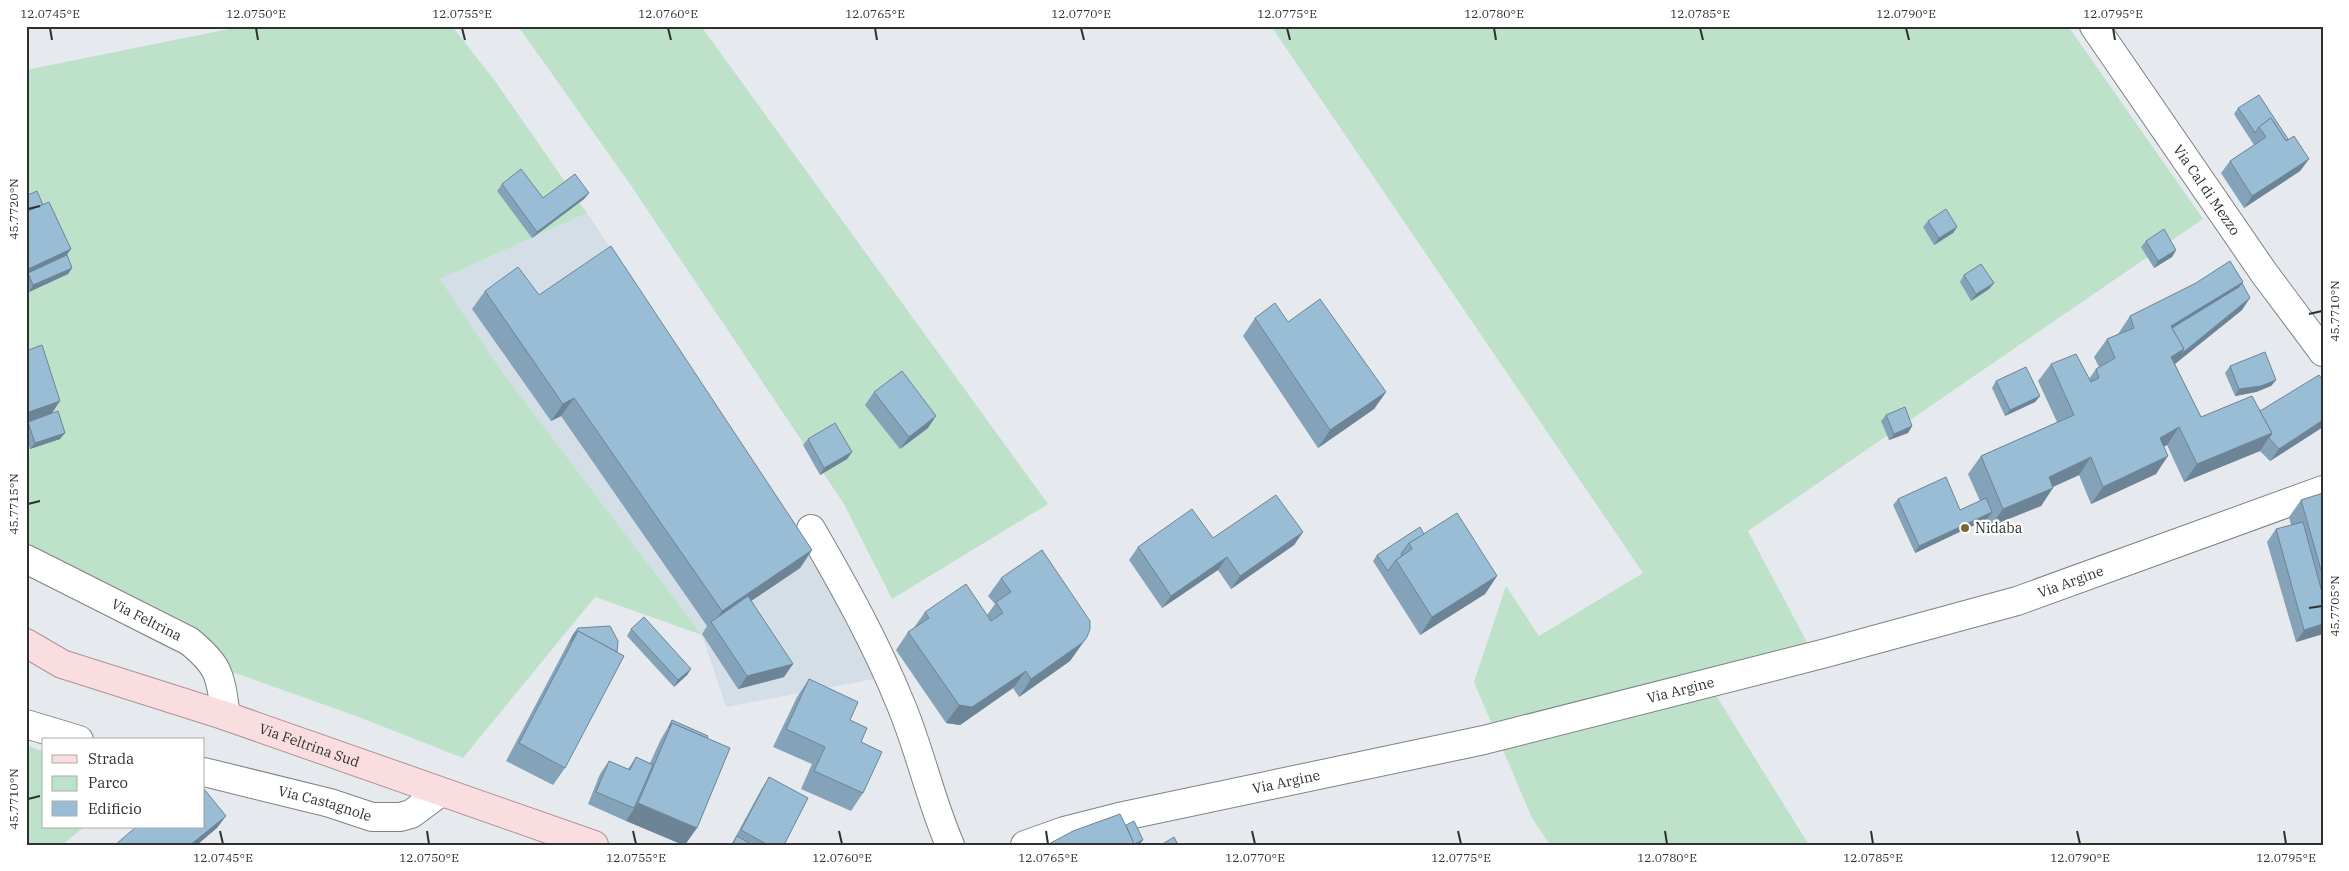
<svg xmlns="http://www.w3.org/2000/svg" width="2349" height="871" font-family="'IBM Plex Serif',serif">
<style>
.built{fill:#d4dee7}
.green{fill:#bee1c9}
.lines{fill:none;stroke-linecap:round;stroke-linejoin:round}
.minor-casing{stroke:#7d8285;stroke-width:30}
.major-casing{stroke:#af9294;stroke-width:30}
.minor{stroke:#fff;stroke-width:28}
.major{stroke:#f9dddf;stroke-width:28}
.wall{fill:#84a3b8}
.shaded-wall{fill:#6c8496}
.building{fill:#9abdd6;stroke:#6c8496}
.ticks{fill:none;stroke:#2e3031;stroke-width:2}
.poi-dot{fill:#7d6536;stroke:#fff;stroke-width:2}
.labels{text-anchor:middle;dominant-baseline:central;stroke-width:4.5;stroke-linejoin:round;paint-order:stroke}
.street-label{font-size:14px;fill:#2e3031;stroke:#fff}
.poi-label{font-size:14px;fill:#2e3031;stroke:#fff;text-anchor:start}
.neatline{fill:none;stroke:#2e3031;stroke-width:2}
.ticks-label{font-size:12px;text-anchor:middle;fill:#2e3031}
</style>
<rect width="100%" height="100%" fill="#e6eaee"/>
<path class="built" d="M 587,213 L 799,529 L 874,679 L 726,707 L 702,635 L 500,369 L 440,279 Z"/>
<g class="green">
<path d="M 244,26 L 452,26 L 495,81 L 587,213 L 440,279 L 500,369 L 702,635 L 595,597 L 463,758 L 356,716 L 173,651 L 26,574 L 26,70 Z"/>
<path d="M 518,26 L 701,26 L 1048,504 L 892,599 L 844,504 L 630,184 Z"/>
<path d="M 1271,26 L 2068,26 L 2203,219 L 1748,531 L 1819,665 L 1707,681 L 1809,845 L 1550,845 L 1532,818 L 1474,682 L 1506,586 L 1539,636 L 1643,573 Z"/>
<path d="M 26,745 L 44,752 L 44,827 L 84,827 L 62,845 L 26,845 Z"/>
</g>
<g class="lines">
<g class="minor-casing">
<g id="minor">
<path id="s1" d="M 2094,26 L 2264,273 L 2323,352"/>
<path d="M 811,529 C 844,586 876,643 901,705 C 920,750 930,799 950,845"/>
<path id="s2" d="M 26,559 L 189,641 C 221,667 220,676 226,716"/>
<path d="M 26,724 L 79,740"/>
<path id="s3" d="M 204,772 L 330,803 L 372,817 L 400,817 L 411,814 L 441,792"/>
<path id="s4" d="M 1025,845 L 1064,831 L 1119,817 L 1484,740 L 1826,653 L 2017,601 L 2323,490"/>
</g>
</g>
<g class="major-casing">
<g id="major">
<path id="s5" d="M 26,643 L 62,664 L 226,716 L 594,845"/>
</g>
</g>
<use href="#minor" class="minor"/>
<use href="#major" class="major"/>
</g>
<g class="wall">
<path d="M 2238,108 L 2288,139 L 2309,159 L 2300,171 L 2244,208 L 2221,173 L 2230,161 L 2254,145 L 2234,114 Z"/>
<path d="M 502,184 L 543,198 L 589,193 L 584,199 L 532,238 L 497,191 Z"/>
<path d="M 26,196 L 67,255 L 72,268 L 68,274 L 29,292 L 26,287 Z"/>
<path d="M 1928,221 L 1957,227 L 1953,233 L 1934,245 L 1923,227 Z"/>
<path d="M 2146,241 L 2176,250 L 2172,257 L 2154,268 L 2141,247 Z"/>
<path d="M 1964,275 L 1994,283 L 1989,289 L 1971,301 L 1960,282 Z"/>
<path d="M 2242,283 L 2242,310 L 2175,364 L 2201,417 L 2260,411 L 2323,427 L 2270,461 L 2260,451 L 2184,482 L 2167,445 L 2164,446 L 2156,474 L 2091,504 L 2079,475 L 2053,487 L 2041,506 L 1991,526 L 1987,519 L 1915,553 L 1893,505 L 1898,499 L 1960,510 L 1980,501 L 1968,474 L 1981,456 L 2057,422 L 2038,381 L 2051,364 L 2089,379 L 2096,369 L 2099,367 L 2094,357 L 2107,339 L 2118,334 L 2130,316 Z"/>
<path d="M 485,291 L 539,295 L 812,550 L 800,568 L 751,601 L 784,677 L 738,689 L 702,634 L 707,626 L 561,416 L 551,421 L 472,309 Z"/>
<path d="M 1255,318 L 1288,322 L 1386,392 L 1374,409 L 1318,448 L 1243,336 Z"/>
<path d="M 26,351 L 52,412 L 60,439 L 30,449 L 26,437 Z"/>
<path d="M 2230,366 L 2276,380 L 2271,386 L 2256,392 L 2235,396 L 2225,373 Z"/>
<path d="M 1996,381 L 2040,396 L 2035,402 L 2005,416 L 1992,388 Z"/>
<path d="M 874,392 L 928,428 L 900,449 L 865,405 Z"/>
<path d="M 1886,415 L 1912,426 L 1908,433 L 1889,440 L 1881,421 Z"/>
<path d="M 808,439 L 852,452 L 847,459 L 820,475 L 803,445 Z"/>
<path d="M 2323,493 L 2323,634 L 2296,642 L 2267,542 L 2276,529 L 2291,525 L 2289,517 L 2301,500 Z"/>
<path d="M 1303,532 L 1294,545 L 1231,589 L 1218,570 L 1162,608 L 1129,560 L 1138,547 L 1213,538 Z"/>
<path d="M 1424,534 L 1497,576 L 1485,594 L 1420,635 L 1373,561 L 1377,555 Z"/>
<path d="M 1001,578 L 1087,637 L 1070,661 L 1019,697 L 1013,688 L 960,725 L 946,723 L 896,650 L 908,632 L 913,629 L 925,612 L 987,615 L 995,604 L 988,596 Z"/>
<path d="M 578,628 L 565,768 L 553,785 L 506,761 L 573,634 Z"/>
<path d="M 631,629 L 691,669 L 687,675 L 674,687 L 627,636 Z"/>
<path d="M 809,679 L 850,720 L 861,742 L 863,793 L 851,811 L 801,789 L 812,764 L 773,747 L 797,697 Z"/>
<path d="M 672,720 L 708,736 L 626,821 L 588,804 L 600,774 L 609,761 L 628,769 L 636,757 L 650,763 L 660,741 Z"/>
<path d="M 769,777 L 784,845 L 731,845 L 761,790 Z"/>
</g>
<g class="shaded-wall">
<path d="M 2309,159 L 2300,171 L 2244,208 L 2252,196 Z"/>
<path d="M 589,193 L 584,199 L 532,238 L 537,232 Z"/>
<path d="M 1957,227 L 1953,233 L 1934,245 L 1939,238 Z"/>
<path d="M 71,249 L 62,262 L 28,273 L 26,275 L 26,270 Z"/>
<path d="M 2176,250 L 2172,257 L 2154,268 L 2158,261 Z"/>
<path d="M 72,268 L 68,274 L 29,292 L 33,285 Z"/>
<path d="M 2243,282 L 2231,300 L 2170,336 L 2171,326 Z"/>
<path d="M 1994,283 L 1989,289 L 1971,301 L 1976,294 Z"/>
<path d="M 2250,298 L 2242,310 L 2171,367 L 2171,357 Z"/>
<path d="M 2276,380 L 2271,386 L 2256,392 L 2235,396 L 2239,389 Z"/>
<path d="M 1386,392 L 1374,409 L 1318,448 L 1330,430 Z"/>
<path d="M 2040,396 L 2035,402 L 2005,416 L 2010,410 Z"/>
<path d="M 574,398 L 561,416 L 551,421 L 563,404 Z"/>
<path d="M 60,401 L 48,419 L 28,422 L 26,424 L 26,413 Z"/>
<path d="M 936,416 L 928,428 L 900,449 L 909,437 Z"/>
<path d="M 2323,420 L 2323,427 L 2270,461 L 2279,449 Z"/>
<path d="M 1912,426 L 1908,433 L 1889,440 L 1894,434 Z"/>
<path d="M 2179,427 L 2167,445 L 2148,455 L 2160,438 Z"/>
<path d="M 65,433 L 60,439 L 30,449 L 35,443 Z"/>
<path d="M 2272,433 L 2260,451 L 2184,482 L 2197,464 Z"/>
<path d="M 852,452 L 847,459 L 820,475 L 824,468 Z"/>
<path d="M 2168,456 L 2156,474 L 2091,504 L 2103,487 Z"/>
<path d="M 2091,457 L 2079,475 L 2037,494 L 2049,477 Z"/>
<path d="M 2053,488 L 2041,506 L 1991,526 L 2003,509 Z"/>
<path d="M 1992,512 L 1987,519 L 1915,553 L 1919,546 Z"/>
<path d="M 1303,532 L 1294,545 L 1231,589 L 1240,576 Z"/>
<path d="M 812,550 L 800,568 L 714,626 L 713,624 L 722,611 Z"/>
<path d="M 1227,557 L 1218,570 L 1162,608 L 1171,596 Z"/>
<path d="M 1497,576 L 1485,594 L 1420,635 L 1432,617 Z"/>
<path d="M 2323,624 L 2323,634 L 2296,642 L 2304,630 Z"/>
<path d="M 1087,637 L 1070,661 L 1019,697 L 1031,679 Z"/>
<path d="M 793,664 L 784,677 L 738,689 L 747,676 Z"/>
<path d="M 691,669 L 687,675 L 674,687 L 678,680 Z"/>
<path d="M 1026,671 L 1013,688 L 960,725 L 946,723 L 959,705 Z"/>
<path d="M 638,803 L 697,828 L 685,845 L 683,845 L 626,821 Z"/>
<path d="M 226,816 L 217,828 L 197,845 L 190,845 Z"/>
<path d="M 1143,840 L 1139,845 L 1132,845 Z"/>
</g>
<g class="building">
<path d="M 2259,95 L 2288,139 L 2286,141 L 2271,118 L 2259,127 L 2255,133 L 2248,122 L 2238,108 Z"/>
<path d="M 2271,118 L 2286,141 L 2294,136 L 2309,159 L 2252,196 L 2230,161 L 2266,137 L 2259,127 Z"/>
<path d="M 521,169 L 543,198 L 575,174 L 589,193 L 537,232 L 502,184 Z"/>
<path d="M 37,191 L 43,205 L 26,212 L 26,196 Z"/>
<path d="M 49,202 L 71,249 L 26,270 L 26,212 Z"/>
<path d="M 1946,209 L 1957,227 L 1939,238 L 1928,221 Z"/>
<path d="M 2164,229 L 2176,250 L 2158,261 L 2146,241 Z"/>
<path d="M 611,246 L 812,550 L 722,611 L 574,398 L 563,404 L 485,291 L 518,267 L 539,295 Z"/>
<path d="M 67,255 L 72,268 L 33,285 L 28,273 Z"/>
<path d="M 2230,261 L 2243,282 L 2171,326 L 2184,349 L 2171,357 L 2201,417 L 2252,396 L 2272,433 L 2197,464 L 2179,427 L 2160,438 L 2168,456 L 2103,487 L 2091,457 L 2049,477 L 2053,488 L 2003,509 L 1981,456 L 2074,415 L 2051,364 L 2076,354 L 2091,382 L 2099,378 L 2096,369 L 2115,358 L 2107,339 L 2134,328 L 2130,316 L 2196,283 Z"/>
<path d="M 1981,264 L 1994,283 L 1976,294 L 1964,275 Z"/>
<path d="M 2242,283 L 2250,298 L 2180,355 L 2184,349 L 2172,328 L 2239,287 Z"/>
<path d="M 1320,299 L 1386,392 L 1330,430 L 1255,318 L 1275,303 L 1288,322 Z"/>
<path d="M 42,345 L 60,401 L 26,413 L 26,351 Z"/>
<path d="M 2265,352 L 2276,380 L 2261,386 L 2239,389 L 2230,366 Z"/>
<path d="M 2026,367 L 2040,396 L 2010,410 L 1996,381 Z"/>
<path d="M 902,371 L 936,416 L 909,437 L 874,392 Z"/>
<path d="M 2319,375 L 2323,380 L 2323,420 L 2279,449 L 2269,438 L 2272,433 L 2260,411 Z"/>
<path d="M 1905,407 L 1912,426 L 1894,434 L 1886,415 Z"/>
<path d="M 58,411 L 65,433 L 35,443 L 28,422 Z"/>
<path d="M 835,423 L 852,452 L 824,468 L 808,439 Z"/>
<path d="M 1946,477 L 1960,510 L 1986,498 L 1992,512 L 1919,546 L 1898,499 Z"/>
<path d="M 2323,493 L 2323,577 L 2301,500 Z"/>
<path d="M 1276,495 L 1303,532 L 1240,576 L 1227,557 L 1171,596 L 1138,547 L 1192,509 L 1213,538 Z"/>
<path d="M 1457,513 L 1497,576 L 1432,617 L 1396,560 L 1412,549 L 1409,543 Z"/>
<path d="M 2303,522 L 2323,596 L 2323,624 L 2304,630 L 2276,529 Z"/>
<path d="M 1420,527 L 1424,534 L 1409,543 L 1401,554 L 1402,556 L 1396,560 L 1388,571 L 1377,555 Z"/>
<path d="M 1042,550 L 1090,621 L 1090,629 L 1087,637 L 1082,643 L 1031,679 L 1026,671 L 972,707 L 959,705 L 908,632 L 929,618 L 925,612 L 966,584 L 991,621 L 1003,613 L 996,602 L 1011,592 L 1001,578 Z"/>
<path d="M 748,596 L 793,664 L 747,676 L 711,622 Z"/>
<path d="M 644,617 L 691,669 L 678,680 L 631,629 Z"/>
<path d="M 610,626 L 618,641 L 617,652 L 578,631 L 570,642 L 578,628 Z"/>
<path d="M 578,631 L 624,656 L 565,768 L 519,743 Z"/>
<path d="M 809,679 L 858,702 L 850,720 L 867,728 L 861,742 L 882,752 L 863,793 L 814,771 L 825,747 L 786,729 Z"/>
<path d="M 672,720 L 708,736 L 707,738 L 672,723 L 669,728 Z"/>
<path d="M 672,723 L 730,748 L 697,828 L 638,803 Z"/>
<path d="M 636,757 L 653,765 L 634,808 L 596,792 L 609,761 L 630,770 Z"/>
<path d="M 769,777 L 808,798 L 784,845 L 768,845 L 741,830 Z"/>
<path d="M 204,789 L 226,816 L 190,845 L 115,845 L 136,827 L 204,827 Z"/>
<path d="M 1120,814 L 1135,845 L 1047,845 L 1073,831 Z"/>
<path d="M 1134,821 L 1143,840 L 1134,844 L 1126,825 Z"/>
<path d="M 737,836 L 752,845 L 732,845 Z"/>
<path d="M 1174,837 L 1178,845 L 1161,845 Z"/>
</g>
<path class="ticks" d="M 50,28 L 52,40M 256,28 L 258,40M 462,28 L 465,40M 668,28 L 671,40M 875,28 L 877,40M 1081,28 L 1084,40M 1287,28 L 1290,40M 1494,28 L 1496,40M 1700,28 L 1703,40M 1906,28 L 1909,40M 2113,28 L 2115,40M 28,209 L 40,206M 2309,314 L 2322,311M 28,504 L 40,501M 2309,608 L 2322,606M 28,799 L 40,796M 220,831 L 223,844M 427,831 L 429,844M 633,831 L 636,844M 839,831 L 842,844M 1046,831 L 1048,844M 1252,831 L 1255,844M 1458,831 L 1461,844M 1665,831 L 1667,844M 1871,831 L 1873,844M 2077,831 L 2080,844M 2284,831 L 2286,844"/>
<circle class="poi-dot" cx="1965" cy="528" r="5"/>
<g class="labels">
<g class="street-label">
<text stroke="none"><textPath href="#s1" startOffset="199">Via Cal di Mezzo</textPath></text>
<text stroke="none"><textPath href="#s4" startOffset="1079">Via Argine</textPath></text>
<text stroke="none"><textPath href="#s2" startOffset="135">Via Feltrina</textPath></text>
<text stroke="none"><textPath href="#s4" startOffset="674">Via Argine</textPath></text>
<text stroke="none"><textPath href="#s5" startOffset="302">Via Feltrina Sud</textPath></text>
<text stroke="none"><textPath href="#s4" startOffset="269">Via Argine</textPath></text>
<text stroke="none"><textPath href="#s3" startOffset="125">Via Castagnole</textPath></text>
</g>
<g class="poi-label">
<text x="1975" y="528">Nidaba</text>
</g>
</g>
<rect width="2349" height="871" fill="none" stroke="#ffffff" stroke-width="55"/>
<rect x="42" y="738" width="162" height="90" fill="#ffffff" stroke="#abacad"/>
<rect x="52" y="755" width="25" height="8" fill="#f9dddf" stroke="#abacad"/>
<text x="88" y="764" font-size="15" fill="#2e3031">Strada</text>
<rect x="52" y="776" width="25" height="15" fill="#bee1c9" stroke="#abacad"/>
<text x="88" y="788" font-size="15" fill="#2e3031">Parco</text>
<rect x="52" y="801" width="25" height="15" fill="#9abdd6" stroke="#abacad"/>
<text x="88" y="814" font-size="15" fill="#2e3031">Edificio</text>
<rect x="28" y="28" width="2294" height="816" class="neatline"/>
<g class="ticks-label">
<text x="50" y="18">12.0745°E</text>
<text x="256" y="18">12.0750°E</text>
<text x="462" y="18">12.0755°E</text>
<text x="668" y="18">12.0760°E</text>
<text x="875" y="18">12.0765°E</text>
<text x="1081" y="18">12.0770°E</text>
<text x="1287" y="18">12.0775°E</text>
<text x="1494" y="18">12.0780°E</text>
<text x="1700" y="18">12.0785°E</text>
<text x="1906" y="18">12.0790°E</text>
<text x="2113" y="18">12.0795°E</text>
<text transform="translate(14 209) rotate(-90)" y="4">45.7720°N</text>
<text transform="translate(2335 311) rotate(-90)" y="4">45.7710°N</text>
<text transform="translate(14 504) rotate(-90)" y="4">45.7715°N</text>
<text transform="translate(2335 606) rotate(-90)" y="4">45.7705°N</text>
<text transform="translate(14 799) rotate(-90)" y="4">45.7710°N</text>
<text x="223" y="862">12.0745°E</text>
<text x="429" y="862">12.0750°E</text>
<text x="636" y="862">12.0755°E</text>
<text x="842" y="862">12.0760°E</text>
<text x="1048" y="862">12.0765°E</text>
<text x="1255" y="862">12.0770°E</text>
<text x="1461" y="862">12.0775°E</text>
<text x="1667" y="862">12.0780°E</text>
<text x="1873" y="862">12.0785°E</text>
<text x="2080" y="862">12.0790°E</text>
<text x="2286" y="862">12.0795°E</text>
</g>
</svg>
